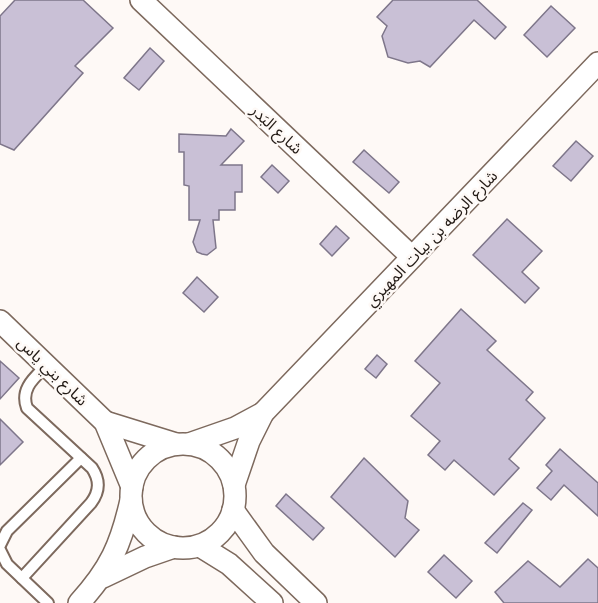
<svg xmlns="http://www.w3.org/2000/svg" width="598" height="603" font-family="Inter,'Noto Sans Arabic',sans-serif">
<style>
.building{fill:#c9c0d6;stroke:#7e768a;stroke-width:1.5}
.lines{fill:none;stroke-linecap:round;stroke-linejoin:round}
.lane-casing{stroke:#7d695d;stroke-width:14}
.street-casing{stroke:#7d695d;stroke-width:24}
.lane{stroke:#fff;stroke-width:10}
.street{stroke:#fff;stroke-width:21}
.labels{text-anchor:middle;dominant-baseline:central;stroke-width:5;stroke-linejoin:round;paint-order:stroke}
.street-label{font-size:16px;fill:#221a15;stroke:#fef9f6}
</style>
<rect width="100%" height="100%" fill="#fef9f6"/>
<g class="building">
<path d="M 15,0 L 83,0 L 113,28 L 75,66 L 83,73 L 14,150 L 0,144 L 0,16 Z"/>
<path d="M 393,0 L 477,0 L 506,27 L 495,39 L 474,20 L 430,67 L 420,61 L 408,63 L 388,57 L 382,36 L 387,26 L 377,17 Z"/>
<path d="M 551,6 L 575,28 L 547,57 L 524,35 Z"/>
<path d="M 150,48 L 164,61 L 139,90 L 124,78 Z"/>
<path d="M 231,129 L 244,141 L 221,165 L 242,165 L 242,192 L 235,192 L 235,210 L 219,210 L 219,220 L 213,220 L 216,248 L 207,255 L 202,254 L 197,252 L 193,242 L 200,220 L 189,220 L 189,186 L 184,185 L 184,152 L 179,152 L 179,134 L 226,136 Z"/>
<path d="M 576,141 L 593,156 L 571,181 L 553,166 Z"/>
<path d="M 364,150 L 399,182 L 389,193 L 353,162 Z"/>
<path d="M 272,165 L 289,181 L 278,193 L 261,177 Z"/>
<path d="M 507,219 L 542,251 L 522,272 L 539,288 L 525,303 L 473,255 Z"/>
<path d="M 336,226 L 349,238 L 332,256 L 320,244 Z"/>
<path d="M 197,277 L 218,297 L 204,312 L 183,293 Z"/>
<path d="M 461,309 L 496,341 L 487,350 L 533,392 L 526,400 L 545,418 L 509,459 L 519,468 L 494,495 L 454,460 L 445,470 L 428,455 L 440,441 L 411,416 L 440,383 L 415,361 Z"/>
<path d="M 377,355 L 387,364 L 376,378 L 365,369 Z"/>
<path d="M 0,361 L 19,378 L 0,399 Z"/>
<path d="M 0,419 L 23,442 L 0,465 Z"/>
<path d="M 560,449 L 598,483 L 598,516 L 564,485 L 551,500 L 537,488 L 552,471 L 546,465 Z"/>
<path d="M 364,458 L 408,501 L 405,518 L 419,530 L 395,557 L 331,497 Z"/>
<path d="M 286,494 L 324,528 L 313,540 L 276,506 Z"/>
<path d="M 523,503 L 532,510 L 497,553 L 485,543 Z"/>
<path d="M 444,555 L 472,581 L 456,598 L 428,572 Z"/>
<path d="M 588,559 L 598,568 L 598,603 L 504,603 L 495,592 L 528,561 L 560,587 Z"/>
</g>
<g class="lines">
<g class="lane-casing">
<g id="lane">
<path d="M 0,545 L 7,531 L 81,458"/>
<path d="M 0,550 L 7,564 L 48,603"/>
<path d="M 22,578 L 91,503 C 100,491 100,480 92,468 L 27,408 C 20,389 34,378 46,366"/>
</g>
</g>
<g class="street-casing">
<g id="street">
<path d="M 141,0 L 412,257"/>
<path d="M 0,321 L 105,422 L 132,487"/>
<path d="M 105,422 L 176,444"/>
<path d="M 189,444 L 235,428 L 263,413"/>
<circle cx="183" cy="496" r="52"/>
<path d="M 234,485 L 249,441 L 263,413 L 598,63"/>
<path d="M 233,510 L 264,553 L 316,603"/>
<path d="M 200,546 L 229,564 L 272,603"/>
<path d="M 103,577 L 145,557 L 174,547"/>
<path d="M 79,603 C 110,569 121,545 131,500"/>
</g>
</g>
<use href="#lane" class="lane"/>
<use href="#street" class="street"/>
</g>
<g class="labels">
<g class="street-label">
<text transform="translate(277 129) rotate(43)">شارع البَدر</text>
<text transform="translate(431 238) rotate(-46)">شارع الرضه بن بيات المهيري</text>
<text transform="translate(53 371) rotate(44)">شارع بني ياس</text>
</g>
</g>
</svg>
